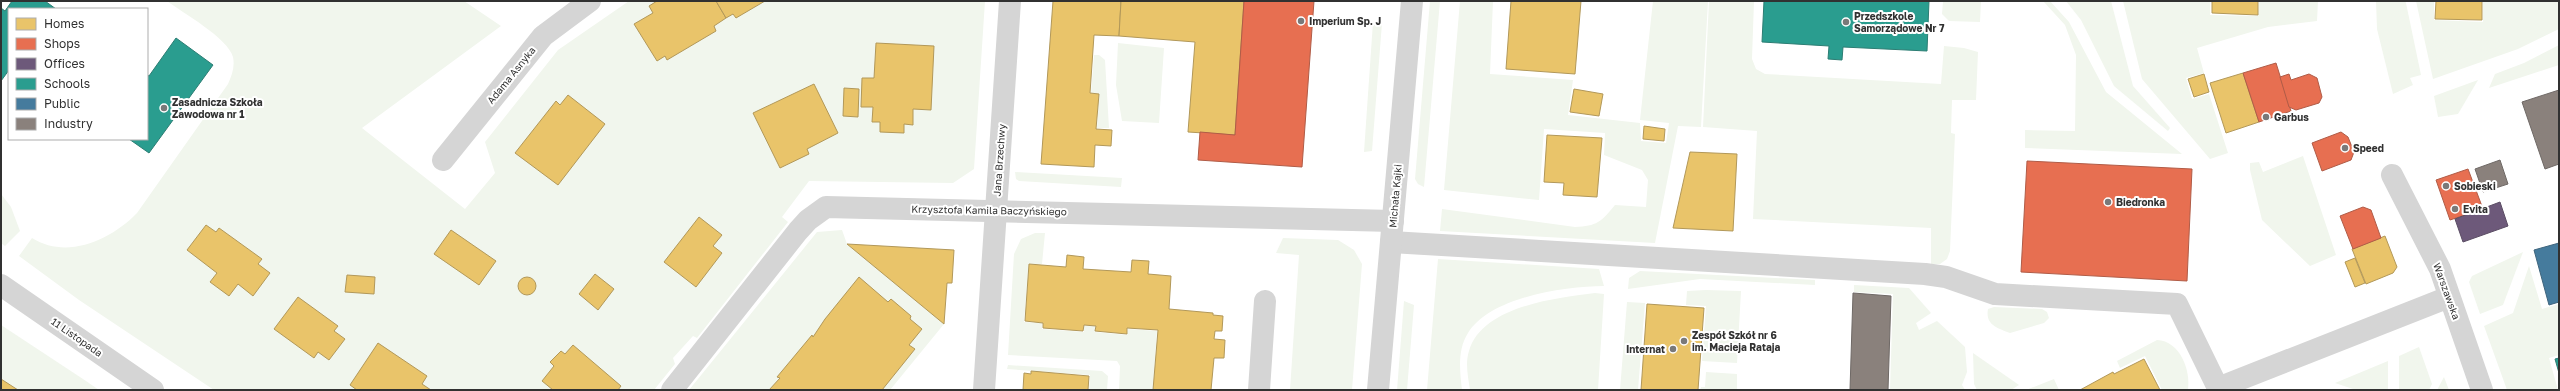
<svg xmlns="http://www.w3.org/2000/svg" width="2560" height="391" font-family="'Golos Text',sans-serif">
<style>
.green{fill:#f1f6ed}
.homes{fill:#e9c46a;stroke:#b29859}
.shops{fill:#e76f51;stroke:#b05c47}
.offices{fill:#6d597a;stroke:#5b4d64}
.schools{fill:#2a9d8f;stroke:#2c7d73}
.public{fill:#457b9d;stroke:#3f657d}
.industry{fill:#8a817c;stroke:#6f6966}
.lines{fill:none;stroke-linecap:round;stroke-linejoin:round}
.minor{stroke:#d5d5d5;stroke-width:22}
.poi-dot{fill:#797979;stroke:#fff;stroke-width:1.5}
.labels{text-anchor:middle;dominant-baseline:central;stroke-width:4;stroke-linejoin:round;paint-order:stroke}
.poi-label{font-size:10px;font-weight:bold;fill:#313131;stroke:#fff;text-anchor:start}
.street-label{font-size:10px;fill:#313131;stroke:#fff}
</style>
<rect width="100%" height="100%" fill="#fff"/>
<g class="green">
<path d="M 167,1 L 464,1 L 501,26 L 362,128 L 465,209 L 495,173 L 485,142 L 558,50 L 629,1 L 985,1 L 974,169 L 953,183 L 809,181 L 782,217 L 788,222 L 697,338 L 693,336 L 673,358 L 675,364 L 654,390 L 214,390 L 79,300 L 19,256 L 32,238 C 67,260 111,240 137,213 L 228,84 C 232,75 235,67 233,57 C 228,38 183,13 167,1 Z"/>
<path d="M 1430,1 L 1440,1 L 1424,187 L 1418,184 L 1415,179 Z"/>
<path d="M 1460,1 L 1493,1 L 1490,74 L 1573,80 L 1568,115 L 1640,123 L 1641,141 L 1666,143 L 1669,123 L 1640,120 L 1653,1 L 1708,1 L 1701,127 L 1678,126 L 1655,243 L 1440,231 L 1442,209 L 1575,227 C 1597,226 1601,222 1615,205 L 1646,207 L 1648,180 L 1642,170 L 1604,155 L 1605,133 L 1544,129 L 1539,200 L 1444,190 Z"/>
<path d="M 1709,1 L 1754,1 L 1752,59 L 1756,69 L 1765,74 L 1941,84 L 1944,46 L 1964,48 L 1978,52 L 1976,100 L 1952,100 L 1951,133 L 1955,134 L 1950,251 L 1947,259 L 1940,264 L 1931,264 L 1931,228 L 1753,219 L 1757,131 L 1703,127 Z"/>
<path d="M 1943,1 L 1981,1 L 1980,22 L 1949,21 L 1942,14 Z"/>
<path d="M 2043,1 L 2050,1 L 2069,22 L 2106,92 L 2182,154 L 2025,148 L 2025,130 L 2075,131 L 2076,55 L 2065,25 Z"/>
<path d="M 2066,1 L 2111,1 L 2133,86 L 2170,128 L 2168,131 L 2114,86 L 2081,20 Z"/>
<path d="M 2123,1 L 2210,1 L 2210,15 L 2258,16 L 2259,1 L 2318,1 L 2317,21 L 2268,27 L 2197,48 L 2204,73 L 2186,78 L 2192,99 L 2209,94 L 2228,153 L 2210,159 L 2142,79 Z"/>
<path d="M 2365,1 L 2405,1 L 2406,3 L 2421,75 L 2410,78 L 2413,85 L 2393,94 L 2377,29 L 2376,1 Z"/>
<path d="M 2416,1 L 2434,1 L 2434,20 L 2483,22 L 2483,1 L 2559,1 L 2559,29 L 2518,49 L 2433,79 Z"/>
<path d="M 1373,22 L 1382,23 L 1372,151 L 1364,152 Z"/>
<path d="M 1118,43 L 1164,48 L 1159,123 L 1122,121 L 1116,85 Z"/>
<path d="M 2559,45 L 2559,65 L 2489,88 L 2495,74 L 2524,63 Z"/>
<path d="M 1094,55 L 1099,55 L 1105,60 L 1109,128 L 1097,128 L 1099,94 L 1091,93 Z"/>
<path d="M 2478,80 L 2458,114 L 2438,117 L 2434,96 Z"/>
<path d="M 2303,156 L 2336,255 L 2310,266 L 2262,220 L 2250,170 L 2250,163 L 2259,162 L 2263,172 Z"/>
<path d="M 1015,172 L 1122,178 L 1121,187 L 1019,181 L 1016,179 Z"/>
<path d="M 1,194 L 11,207 L 20,231 L 5,246 L 1,243 Z"/>
<path d="M 842,230 L 847,244 L 944,324 L 890,390 L 689,390 L 817,232 Z"/>
<path d="M 1035,233 L 1045,233 L 1042,264 L 1029,264 L 1024,322 L 1042,323 L 1042,329 L 1084,332 L 1084,326 L 1095,326 L 1095,332 L 1127,335 L 1128,329 L 1157,331 L 1153,390 L 1119,390 L 1120,366 L 1117,361 L 1008,355 L 1014,254 L 1021,239 Z"/>
<path d="M 1283,238 L 1338,240 L 1354,250 L 1362,264 L 1352,390 L 1290,390 L 1299,255 L 1276,253 Z"/>
<path d="M 2523,252 L 2503,305 L 2480,314 L 2469,282 L 2472,276 Z"/>
<path d="M 1438,259 L 1599,269 L 1604,286 C 1565,286 1490,297 1468,333 C 1457,350 1460,372 1462,390 L 1427,390 Z"/>
<path d="M 2529,266 L 2542,309 L 2559,304 L 2559,355 L 2549,358 L 2558,390 L 2507,390 L 2484,326 L 2513,313 Z"/>
<path d="M 1640,271 L 1815,280 L 1815,285 L 1700,279 L 1628,289 L 1629,278 Z"/>
<path d="M 1854,285 L 1909,288 L 1931,313 L 1916,323 L 1919,330 L 1937,321 L 1965,347 L 1967,372 L 1962,385 L 1965,390 L 1890,390 L 1893,294 L 1854,292 Z"/>
<path d="M 1706,290 L 1741,291 L 1737,363 L 1702,361 L 1706,306 L 1686,305 L 1687,291 Z"/>
<path d="M 1595,293 L 1604,294 L 1598,390 L 1470,390 C 1468,377 1465,363 1469,351 C 1482,306 1556,298 1595,293 Z"/>
<path d="M 1404,301 L 1414,305 L 1407,390 L 1397,390 Z"/>
<path d="M 1627,302 L 1645,303 L 1638,390 L 1620,390 Z"/>
<path d="M 1994,307 L 2042,309 L 2047,312 L 2049,318 L 2044,323 L 2010,333 C 1998,328 1985,325 1988,309 Z"/>
<path d="M 1,325 L 86,381 L 99,390 L 1,390 Z"/>
<path d="M 2157,340 C 2180,341 2191,370 2188,390 L 2162,390 L 2145,356 L 2120,368 L 2117,361 Z"/>
<path d="M 2419,347 L 2432,384 L 2429,390 L 2399,390 L 2399,356 Z"/>
<path d="M 1973,353 L 2019,385 L 2011,390 L 1977,390 L 1974,384 Z"/>
<path d="M 2388,361 L 2388,390 L 2356,390 L 2335,383 Z"/>
<path d="M 1008,365 L 1102,371 L 1108,376 L 1107,390 L 1089,390 L 1090,375 L 1007,369 Z"/>
<path d="M 1706,372 L 1737,374 L 1737,390 L 1700,390 L 1701,387 L 1705,387 Z"/>
<path d="M 2444,377 L 2449,390 L 2437,390 Z"/>
<path d="M 2054,379 L 2059,390 L 2025,390 L 2026,390 Z"/>
</g>
<g class="homes">
<path d="M 657,1 L 716,1 L 726,18 L 714,26 L 716,31 L 667,60 L 665,56 L 657,61 L 634,24 L 653,13 L 649,6 Z"/>
<path d="M 716,1 L 765,1 L 736,18 L 733,14 L 726,18 Z"/>
<path d="M 1053,1 L 1121,1 L 1119,36 L 1094,35 L 1090,93 L 1099,94 L 1096,129 L 1112,130 L 1111,146 L 1095,145 L 1094,167 L 1041,164 Z"/>
<path d="M 1121,1 L 1244,1 L 1235,135 L 1188,132 L 1195,42 L 1119,36 Z"/>
<path d="M 1511,1 L 1581,1 L 1575,74 L 1506,69 Z"/>
<path d="M 2212,1 L 2258,1 L 2258,15 L 2212,13 Z"/>
<path d="M 2436,1 L 2482,1 L 2482,20 L 2435,19 Z"/>
<path d="M 876,43 L 934,46 L 931,110 L 913,109 L 913,125 L 904,124 L 904,133 L 880,132 L 880,122 L 872,122 L 873,107 L 861,107 L 862,78 L 874,78 Z"/>
<path d="M 2243,73 L 2259,122 L 2226,133 L 2210,83 Z"/>
<path d="M 2204,74 L 2209,92 L 2194,97 L 2188,79 Z"/>
<path d="M 814,84 L 838,133 L 807,149 L 809,154 L 780,168 L 753,113 Z"/>
<path d="M 844,88 L 859,89 L 858,117 L 843,116 Z"/>
<path d="M 1574,89 L 1603,94 L 1599,116 L 1570,112 Z"/>
<path d="M 568,95 L 605,124 L 558,185 L 515,153 L 556,101 L 560,105 Z"/>
<path d="M 1644,126 L 1665,129 L 1664,141 L 1643,139 Z"/>
<path d="M 1547,135 L 1602,138 L 1597,197 L 1563,195 L 1564,183 L 1544,182 Z"/>
<path d="M 1690,152 L 1737,154 L 1733,231 L 1673,228 Z"/>
<path d="M 699,217 L 722,235 L 713,246 L 722,253 L 696,287 L 664,262 Z"/>
<path d="M 206,225 L 216,232 L 219,228 L 262,259 L 258,264 L 270,273 L 253,296 L 238,284 L 229,296 L 210,282 L 217,273 L 187,250 Z"/>
<path d="M 451,230 L 496,261 L 479,285 L 434,254 Z"/>
<path d="M 2385,236 L 2397,267 L 2393,273 L 2366,284 L 2352,249 Z"/>
<path d="M 847,244 L 954,250 L 952,283 L 947,283 L 944,324 Z"/>
<path d="M 1067,255 L 1084,257 L 1083,269 L 1131,272 L 1132,260 L 1149,261 L 1148,274 L 1171,276 L 1169,309 L 1213,313 L 1213,315 L 1223,316 L 1222,331 L 1215,331 L 1214,339 L 1225,340 L 1224,358 L 1214,358 L 1211,390 L 1153,390 L 1158,330 L 1127,328 L 1127,334 L 1095,331 L 1096,326 L 1084,325 L 1083,331 L 1043,328 L 1043,323 L 1025,321 L 1029,264 L 1066,267 Z"/>
<path d="M 2355,258 L 2365,283 L 2355,287 L 2345,262 Z"/>
<path d="M 595,274 L 614,289 L 598,310 L 579,294 Z"/>
<path d="M 347,275 L 375,277 L 374,294 L 345,292 Z"/>
<circle cx="527" cy="286" r="9"/>
<path d="M 859,277 L 888,302 L 891,299 L 911,316 L 910,319 L 922,329 L 909,345 L 915,349 L 882,390 L 769,390 L 780,378 L 777,377 L 812,335 L 813,337 L 825,319 Z"/>
<path d="M 298,297 L 338,326 L 334,331 L 345,339 L 329,360 L 318,352 L 314,358 L 274,329 Z"/>
<path d="M 1647,304 L 1704,308 L 1698,390 L 1641,390 Z"/>
<path d="M 378,343 L 427,376 L 422,384 L 431,390 L 357,390 L 350,385 Z"/>
<path d="M 573,345 L 621,386 L 618,390 L 553,390 L 542,381 L 554,366 L 550,362 L 561,351 L 565,354 Z"/>
<path d="M 2144,359 L 2160,390 L 2080,390 L 2113,372 L 2114,374 Z"/>
<path d="M 1031,371 L 1089,376 L 1088,390 L 1023,390 L 1024,373 L 1031,374 Z"/>
<path d="M 1,379 L 18,390 L 1,390 Z"/>
</g>
<g class="shops">
<path d="M 1244,1 L 1314,1 L 1302,167 L 1198,160 L 1200,132 L 1235,135 Z"/>
<path d="M 2276,63 L 2291,111 L 2259,122 L 2243,73 Z"/>
<path d="M 2289,74 L 2291,80 L 2309,74 L 2317,78 L 2322,97 L 2319,103 L 2296,110 L 2289,107 L 2280,77 Z"/>
<path d="M 2341,132 L 2348,137 L 2354,152 L 2351,160 L 2322,171 L 2312,143 Z"/>
<path d="M 2027,161 L 2192,169 L 2187,281 L 2021,272 Z"/>
<path d="M 2468,169 L 2483,209 L 2450,220 L 2436,180 Z"/>
<path d="M 2363,207 L 2371,210 L 2381,238 L 2353,249 L 2340,216 Z"/>
</g>
<path class="offices" d="M 2500,202 L 2508,226 L 2463,242 L 2455,219 Z"/>
<g class="schools">
<path d="M 12,1 L 45,1 L 56,9 L 9,9 L 9,70 L 1,81 L 1,8 L 5,11 Z"/>
<path d="M 1764,1 L 1929,1 L 1927,51 L 1843,47 L 1842,60 L 1828,59 L 1829,46 L 1762,42 Z"/>
<path d="M 176,38 L 213,65 L 149,153 L 129,139 L 147,139 L 147,75 L 149,76 Z"/>
<path d="M 2559,358 L 2559,373 L 2555,359 Z"/>
</g>
<path class="public" d="M 2559,243 L 2559,302 L 2549,305 L 2534,250 Z"/>
<g class="industry">
<path d="M 2559,90 L 2559,164 L 2545,169 L 2522,102 Z"/>
<path d="M 2500,160 L 2508,184 L 2483,192 L 2475,169 Z"/>
<path d="M 1853,293 L 1891,296 L 1888,390 L 1850,390 Z"/>
</g>
<g class="lines">
<g class="minor">
<path d="M 443,160 L 543,36 L 590,1"/>
<path d="M 2392,175 L 2440,269 L 2482,390"/>
<path d="M 1391,242 L 1925,274 L 1946,277 L 1995,294 L 2177,304 L 2218,388 L 2449,297"/>
<path d="M 1,285 L 153,390"/>
<path d="M 672,390 L 798,231 L 808,220 L 826,207 L 1393,221"/>
<path d="M 984,390 L 1010,1"/>
<path d="M 1259,390 L 1265,301"/>
<path d="M 1378,390 L 1412,1"/>
</g>
</g>
<g class="poi-dot">
<circle cx="1301" cy="21" r="4"/>
<circle cx="1846" cy="22" r="4"/>
<circle cx="164" cy="108" r="4"/>
<circle cx="2266" cy="117" r="4"/>
<circle cx="2345" cy="148" r="4"/>
<circle cx="2446" cy="186" r="4"/>
<circle cx="2108" cy="202" r="4"/>
<circle cx="2455" cy="209" r="4"/>
<circle cx="1684" cy="341" r="4"/>
<circle cx="1673" cy="349" r="4"/>
</g>
<g class="labels">
<g class="poi-label">
<text x="1854" y="16">Przedszkole<tspan x="1854" dy="12">Samorządowe Nr 7</tspan></text>
<text x="1309" y="21">Imperium Sp. J</text>
<text x="172" y="102">Zasadnicza Szkoła<tspan x="172" dy="12">Zawodowa nr 1</tspan></text>
<text x="2274" y="117">Garbus</text>
<text x="2353" y="148">Speed</text>
<text x="2454" y="186">Sobieski</text>
<text x="2116" y="202">Biedronka</text>
<text x="2463" y="209">Evita</text>
<text x="1692" y="335">Zespół Szkół nr 6<tspan x="1692" dy="12">im. Macieja Rataja</tspan></text>
<text x="1665" y="349" text-anchor="end">Internat</text>
</g>
<g class="street-label">
<text transform="translate(511 75) rotate(-51)">Adama Asnyka</text>
<text transform="translate(999 160) rotate(-86)">Jana Brzechwy</text>
<text transform="translate(1395 196) rotate(-85)">Michała Kajki</text>
<text transform="translate(989 210) rotate(1)">Krzysztofa Kamila Baczyńskiego</text>
<text transform="translate(2447 291) rotate(70)">Warszawska</text>
<text transform="translate(77 337) rotate(35)">11 Listopada</text>
</g>
</g>
<rect width="2560" height="391" fill="none" stroke="#313131" stroke-width="4"/>
<rect x="8" y="8" width="140" height="132" fill="#ffffff" stroke="#adadad"/>
<rect x="16" y="18" width="20" height="12" fill="#e9c46a" stroke="#adadad"/>
<text x="44" y="28" font-size="12" fill="#313131">Homes</text>
<rect x="16" y="38" width="20" height="12" fill="#e76f51" stroke="#adadad"/>
<text x="44" y="48" font-size="12" fill="#313131">Shops</text>
<rect x="16" y="58" width="20" height="12" fill="#6d597a" stroke="#adadad"/>
<text x="44" y="68" font-size="12" fill="#313131">Offices</text>
<rect x="16" y="78" width="20" height="12" fill="#2a9d8f" stroke="#adadad"/>
<text x="44" y="88" font-size="12" fill="#313131">Schools</text>
<rect x="16" y="98" width="20" height="12" fill="#457b9d" stroke="#adadad"/>
<text x="44" y="108" font-size="12" fill="#313131">Public</text>
<rect x="16" y="118" width="20" height="12" fill="#8a817c" stroke="#adadad"/>
<text x="44" y="128" font-size="12" fill="#313131">Industry</text>
</svg>
